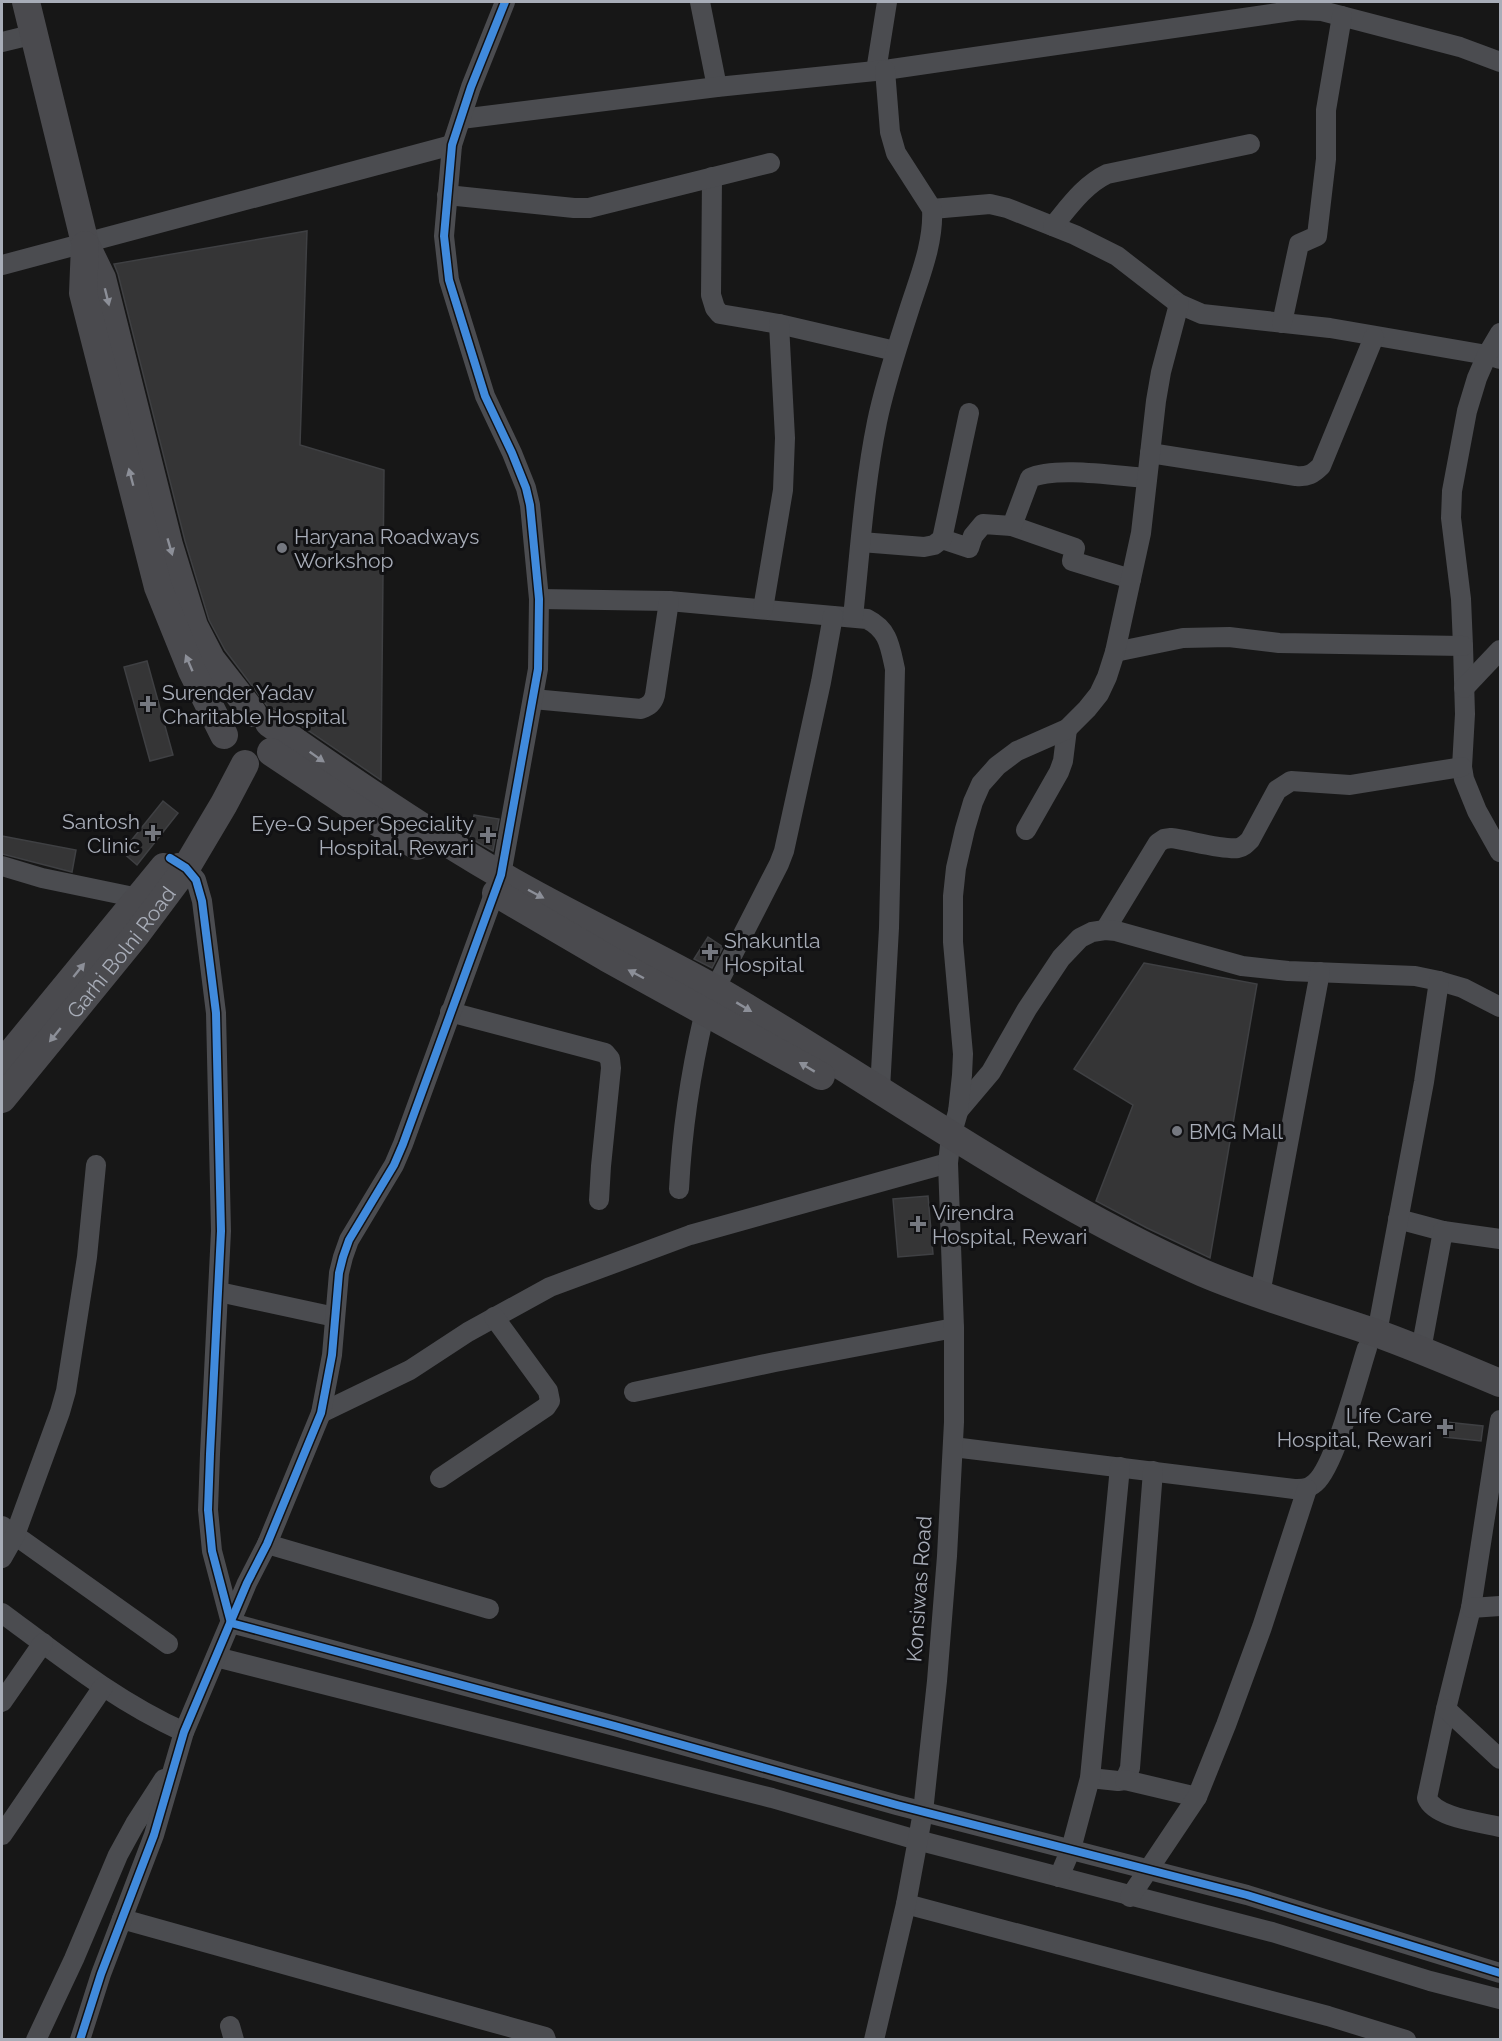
<svg xmlns="http://www.w3.org/2000/svg" width="1502" height="2041" font-family="Raleway,sans-serif">
<style>
.building{fill:#353536;stroke:#3f4043;stroke-width:1.5}
.lines{fill:none;stroke-linecap:round;stroke-linejoin:round}
.street{stroke:#4b4c50;stroke-width:20}
.secondary{stroke:#4a4a4e;stroke-width:28}
.cycleway-casing{stroke:#111113;stroke-width:11}
.cycleway{stroke:#408adc;stroke-width:8}
.oneway{fill:#8c8f98}
.poi-dot{fill:#757880;stroke:#111113;stroke-width:2}
.labels{text-anchor:middle;dominant-baseline:central;stroke-width:6;stroke-linejoin:round;paint-order:stroke}
.poi-label{font-size:21px;fill:#a8adb8;stroke:#111113;text-anchor:start}
.street-label{font-size:21px;fill:#a8adb8;stroke:#111113}
</style>
<rect width="100%" height="100%" fill="#171717"/>
<g class="building">
<path d="M 307,231 L 300,445 L 384,470 L 381,780 L 278,710 L 268,707 L 225,650 L 209,620 L 185,541 L 118,274 L 114,264 Z"/>
<path d="M 147,661 L 173,755 L 150,761 L 124,667 Z"/>
<path d="M 163,801 L 178,813 L 137,865 L 122,852 Z"/>
<path d="M 474,815 L 499,819 L 493,851 L 470,838 Z"/>
<path d="M 2,836 L 76,850 L 72,872 L 2,854 Z"/>
<path d="M 708,937 L 723,947 L 712,968 L 694,959 Z"/>
<path d="M 1144,963 L 1257,984 L 1210,1258 L 1147,1228 L 1096,1201 L 1133,1105 L 1074,1069 Z"/>
<path d="M 928,1196 L 933,1254 L 898,1257 L 893,1199 Z"/>
<path d="M 1446,1422 L 1483,1426 L 1481,1441 L 1444,1437 Z"/>
</g>
<g class="lines">
<g class="street">
<path d="M 700,2 L 717,87"/>
<path d="M 2,42 L 35,34"/>
<path d="M 876,71 L 887,2"/>
<path d="M 461,119 L 717,87 L 885,70 L 1298,10 L 1322,11 L 1460,47 L 1500,62"/>
<path d="M 712,177 L 711,295 L 715,308 L 720,314 L 779,324 L 895,351"/>
<path d="M 447,195 L 574,208 L 589,208 L 770,163"/>
<path d="M 932,209 L 990,204 L 1007,208 L 1075,235 L 1117,256 L 1179,304 L 1202,314 L 1330,328 L 1487,355 L 1500,359"/>
<path d="M 1053,226 C 1069,207 1084,185 1107,174 L 1250,144"/>
<path d="M 2,265 L 452,145"/>
<path d="M 1282,323 L 1299,244 L 1317,236 L 1326,159 L 1326,110 L 1342,16"/>
<path d="M 1500,333 L 1487,355 L 1477,378 L 1467,411 L 1452,491 L 1451,518 L 1461,599 L 1463,646 L 1465,714 L 1462,767 L 1464,779 L 1477,811 L 1500,852"/>
<path d="M 1150,453 L 1296,476 C 1308,477 1313,474 1321,466 L 1374,337"/>
<path d="M 1012,526 L 1075,548 L 1072,561 L 1131,579"/>
<path d="M 942,539 L 969,548 L 973,536 L 983,524 L 1012,526 L 1030,478 C 1055,466 1117,476 1147,478"/>
<path d="M 861,542 L 924,547 L 934,545 L 942,539 L 969,413"/>
<path d="M 539,599 L 669,601 L 867,619 C 889,630 890,647 895,669 L 889,928 L 880,1089"/>
<path d="M 763,609 L 783,490 L 785,438 L 779,324"/>
<path d="M 853,617 C 860,552 864,486 877,422 C 885,383 898,345 910,307 C 920,276 934,242 932,209 L 896,153 L 890,132 L 885,70"/>
<path d="M 1115,652 L 1183,638 L 1229,637 L 1279,643 L 1463,646"/>
<path d="M 1464,688 L 1500,650"/>
<path d="M 533,699 L 641,709 C 649,706 653,703 655,695 L 669,601"/>
<path d="M 1026,830 L 1059,772 L 1063,761 L 1067,729"/>
<path d="M 178,863 L 186,868 L 196,880 L 202,901 L 216,1013 L 221,1231 L 210,1454 L 208,1510 L 212,1551 L 231,1623 L 615,1726 L 897,1805 L 1247,1895 L 1500,1973"/>
<path d="M 2,866 L 42,878 L 148,900"/>
<path d="M 1105,930 L 1158,843 L 1164,839 L 1171,838 C 1189,840 1222,850 1238,848 C 1243,847 1246,844 1250,840 L 1277,790 L 1291,781 L 1350,785 L 1462,767"/>
<path d="M 715,989 L 779,864 L 784,851 L 821,682 L 833,616"/>
<path d="M 450,1012 L 605,1053 L 610,1059 L 611,1068 L 601,1166 L 599,1200"/>
<path d="M 958,1111 L 991,1072 L 1027,1009 L 1061,958 L 1080,938 L 1092,932 L 1105,930 L 1116,931 L 1242,966 L 1288,971 L 1415,976 L 1439,981 L 1463,988 L 1500,1007"/>
<path d="M 679,1189 C 682,1129 691,1070 705,1011"/>
<path d="M 1398,1219 L 1443,1231"/>
<path d="M 219,1292 L 335,1317"/>
<path d="M 1260,1294 L 1320,972"/>
<path d="M 1377,1333 L 1424,1082 L 1439,981"/>
<path d="M 1421,1350 L 1443,1231 L 1500,1239"/>
<path d="M 634,1392 L 775,1362 L 954,1328"/>
<path d="M 321,1413 L 410,1370 L 468,1332 L 550,1287 L 690,1235 L 948,1163"/>
<path d="M 1500,1420 L 1471,1608 L 1446,1709 L 1427,1798 C 1435,1818 1481,1822 1500,1827"/>
<path d="M 953,1447 L 1294,1489 C 1303,1489 1308,1489 1315,1483 C 1335,1466 1358,1376 1367,1348"/>
<path d="M 440,1478 L 546,1407 L 550,1401 L 548,1391 L 494,1317"/>
<path d="M 2,1526 L 168,1644"/>
<path d="M 267,1544 L 489,1609"/>
<path d="M 2,1558 L 15,1535 L 60,1412 L 66,1391 L 87,1257 L 96,1165"/>
<path d="M 1471,1608 L 1500,1606"/>
<path d="M 2,1613 C 60,1656 117,1702 184,1732"/>
<path d="M 216,1657 L 772,1798 L 917,1840 L 1272,1932 L 1430,1981 L 1500,1999"/>
<path d="M 2,1702 L 43,1643"/>
<path d="M 1446,1709 L 1500,1759"/>
<path d="M 1090,1778 L 1118,1781 L 1125,1780 L 1130,1768 L 1153,1471"/>
<path d="M 1125,1780 L 1197,1797"/>
<path d="M 2,1835 L 103,1687"/>
<path d="M 1059,1877 L 1071,1849 L 1090,1778 L 1120,1467"/>
<path d="M 1130,1897 L 1197,1797 L 1226,1725 L 1262,1627 L 1307,1489"/>
<path d="M 906,1904 L 1328,2016 L 1406,2040"/>
<path d="M 122,1919 L 545,2037 L 546,2040"/>
<path d="M 230,2026 L 234,2040"/>
<path d="M 36,2040 L 74,1959 L 118,1855 L 135,1824 L 164,1779"/>
<path d="M 80,2040 L 101,1974 L 154,1835 L 184,1732 L 247,1583 L 267,1544 L 321,1413 L 332,1355 L 339,1273 L 343,1257 L 349,1240 L 394,1165 L 403,1144 L 501,875 L 538,669 L 539,599 L 530,505 L 526,488 L 512,453 L 485,396 L 449,280 L 444,236 L 452,145 L 471,87 L 505,2"/>
<path d="M 874,2040 L 906,1904 L 923,1812 L 937,1681 L 947,1556 L 954,1422 L 954,1328 L 948,1163 L 951,1136 L 958,1112 L 962,1075 L 963,1054 L 953,942 L 953,896 L 956,868 L 965,829 L 973,802 L 981,784 L 997,766 L 1017,751 L 1067,729 L 1087,709 L 1099,694 L 1107,677 L 1115,652 L 1141,533 L 1156,401 L 1161,372 L 1179,304"/>
</g>
<g class="secondary">
<path d="M 26,2 L 85,243 L 102,278 L 169,545 L 194,626 L 211,659 L 253,713"/>
<path d="M 85,245 L 83,293 L 158,587 L 192,671 L 224,735"/>
<path d="M 269,723 C 344,776 420,828 499,874 C 570,916 645,949 717,990 C 879,1084 1031,1197 1203,1273 C 1259,1297 1319,1313 1376,1333 C 1418,1348 1459,1366 1500,1383"/>
<path d="M 271,752 L 370,818 L 417,846"/>
<path d="M 496,893 L 607,958 L 821,1076"/>
<path d="M 2,1064 L 164,867"/>
<path id="s1" d="M 2,1099 L 136,935 L 186,868 L 224,804 L 245,764"/>
</g>
<g class="cycleway-casing">
<g id="cycleway">
<path d="M 170,858 L 186,868 L 196,880 L 202,901 L 216,1013 L 221,1231 L 210,1454 L 208,1510 L 212,1551 L 231,1623 L 615,1726 L 897,1805 L 1247,1895 L 1500,1973"/>
<path d="M 80,2040 L 101,1974 L 154,1835 L 184,1732 L 247,1583 L 267,1544 L 321,1413 L 332,1355 L 339,1273 L 343,1257 L 349,1240 L 394,1165 L 403,1144 L 501,875 L 538,669 L 539,599 L 530,505 L 526,488 L 512,453 L 485,396 L 449,280 L 444,236 L 452,145 L 471,87 L 505,2"/>
</g>
</g>
<use href="#cycleway" class="cycleway"/>
</g>
<defs><path id="oneway-solid" d="M-6-.8H1V-3.2L6.5 0L1 3.2V.8H-6Z" transform="scale(1.5)"/></defs>
<g class="oneway">
<use href="#oneway-solid" transform="translate(107 297) rotate(76)"/>
<use href="#oneway-solid" transform="translate(131 477) rotate(-105)"/>
<use href="#oneway-solid" transform="translate(170 547) rotate(74)"/>
<use href="#oneway-solid" transform="translate(189 663) rotate(-113)"/>
<use href="#oneway-solid" transform="translate(317 757) rotate(35)"/>
<use href="#oneway-solid" transform="translate(536 894) rotate(28)"/>
<use href="#oneway-solid" transform="translate(79 970) rotate(-51)"/>
<use href="#oneway-solid" transform="translate(636 974) rotate(-152)"/>
<use href="#oneway-solid" transform="translate(744 1007) rotate(31)"/>
<use href="#oneway-solid" transform="translate(55 1035) rotate(129)"/>
<use href="#oneway-solid" transform="translate(807 1067) rotate(-149)"/>
</g>
<g class="poi-dot">
<circle cx="282" cy="548" r="6"/>
<path d="M145 695h6v6h6v6h-6v6h-6v-6h-6v-6h6z"/>
<path d="M150 824h6v6h6v6h-6v6h-6v-6h-6v-6h6z"/>
<path d="M485 826h6v6h6v6h-6v6h-6v-6h-6v-6h6z"/>
<path d="M707 943h6v6h6v6h-6v6h-6v-6h-6v-6h6z"/>
<circle cx="1177" cy="1131" r="6"/>
<path d="M915 1215h6v6h6v6h-6v6h-6v-6h-6v-6h6z"/>
<path d="M1442 1418h6v6h6v6h-6v6h-6v-6h-6v-6h6z"/>
</g>
<g class="labels">
<g class="poi-label">
<text x="294" y="536">Haryana Roadways<tspan x="294" dy="24">Workshop</tspan></text>
<text x="162" y="692">Surender Yadav<tspan x="162" dy="24">Charitable Hospital</tspan></text>
<text x="140" y="821" text-anchor="end">Santosh<tspan x="140" dy="24">Clinic</tspan></text>
<text x="474" y="823" text-anchor="end">Eye-Q Super Speciality<tspan x="474" dy="24">Hospital, Rewari</tspan></text>
<text x="724" y="940">Shakuntla<tspan x="724" dy="24">Hospital</tspan></text>
<text x="1189" y="1131">BMG Mall</text>
<text x="932" y="1212">Virendra<tspan x="932" dy="24">Hospital, Rewari</tspan></text>
<text x="1432" y="1415" text-anchor="end">Life Care<tspan x="1432" dy="24">Hospital, Rewari</tspan></text>
</g>
<g class="street-label">
<text stroke="none"><textPath href="#s1" startOffset="189">Garhi Bolni Road</textPath></text>
<text transform="translate(919 1589) rotate(-86)">Konsiwas Road</text>
</g>
</g>
<rect width="1502" height="2041" fill="none" stroke="#a8adb8" stroke-width="6"/>
</svg>
